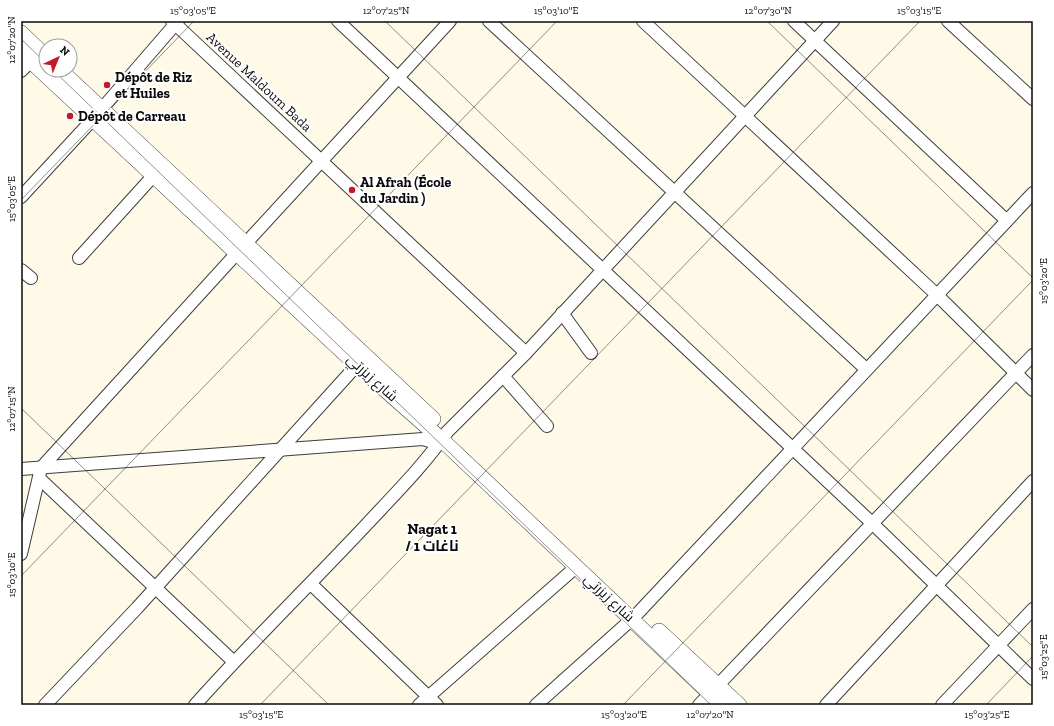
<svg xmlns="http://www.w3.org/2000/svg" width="1054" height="726" font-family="'Zilla Slab',Cairo,serif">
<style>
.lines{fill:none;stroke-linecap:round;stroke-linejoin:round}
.minor-casing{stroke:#3d3d3d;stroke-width:14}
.tertiary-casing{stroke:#3d3d3d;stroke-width:16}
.minor{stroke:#fff;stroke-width:12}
.tertiary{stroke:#fff;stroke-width:15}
.ticks{fill:none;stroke:#0a0a0a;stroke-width:1;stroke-opacity:0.45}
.poi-dot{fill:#c3192b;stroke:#fff;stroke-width:1.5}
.labels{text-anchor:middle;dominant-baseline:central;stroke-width:4;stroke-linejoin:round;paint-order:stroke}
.poi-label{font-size:14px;font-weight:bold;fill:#0a0a0a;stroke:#fff;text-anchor:start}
.street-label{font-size:14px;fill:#0a0a0a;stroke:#fff}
.neighbourhood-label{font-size:15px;font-weight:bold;fill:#0a0a0a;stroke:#fff}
.neatline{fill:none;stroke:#0a0a0a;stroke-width:1.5}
.ticks-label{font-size:10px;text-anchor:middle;fill:#0a0a0a}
</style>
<rect width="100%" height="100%" fill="#fff9e7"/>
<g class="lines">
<g class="minor-casing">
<g id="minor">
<path d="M 172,21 L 526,353"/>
<path d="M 338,21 L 873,524 L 1033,679"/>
<path d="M 489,21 L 866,369"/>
<path d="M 643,21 L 937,295 L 1033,390"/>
<path d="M 794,21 L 1006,220"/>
<path d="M 948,21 L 1033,99"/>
<path d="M 21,71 L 31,61"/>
<path d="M 21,197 L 94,118 L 178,21"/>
<path d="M 246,243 L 450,21"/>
<path d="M 79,258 L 154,175"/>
<path d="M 21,270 L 31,278"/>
<path d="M 562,313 L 591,353"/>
<path d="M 503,376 L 547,426"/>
<path d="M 21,469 L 423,439 L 439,444"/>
<path d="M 40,479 L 234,662"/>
<path d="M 21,554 L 41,468 L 237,253"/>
<path d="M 311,584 L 437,705"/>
<path d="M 638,613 L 1033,193"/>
<path d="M 45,705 L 137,608 L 357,365"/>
<path d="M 195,705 C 250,643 310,585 367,524 C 394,495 424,465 447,432 L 526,353 L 833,21"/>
<path d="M 419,705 L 576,567"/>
<path d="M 536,705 L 632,619"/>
<path d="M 699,705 L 1033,355"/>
<path d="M 826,705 L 1033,481"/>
<path d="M 942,705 L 1033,609"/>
</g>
</g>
<g class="tertiary-casing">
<g id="tertiary">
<path d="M 21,33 L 46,57"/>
<path d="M 21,52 L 357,365 L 442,440 L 722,705"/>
<path d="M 60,70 L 433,419"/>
<path d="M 659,631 L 739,705"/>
</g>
</g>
<use href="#minor" class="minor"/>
<use href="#tertiary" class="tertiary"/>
</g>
<path class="ticks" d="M 385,21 L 1033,647M 767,21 L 1033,278M 21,39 L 46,63M 53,70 L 711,705M 21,200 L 194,21M 21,408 L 329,705M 21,576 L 557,21M 260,705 L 920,21M 623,705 L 1033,280M 986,705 L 1033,656"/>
<g class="poi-dot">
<circle cx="107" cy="85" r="4"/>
<circle cx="70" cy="116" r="4"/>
<circle cx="352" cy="190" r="4"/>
</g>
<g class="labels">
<g class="poi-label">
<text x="115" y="77">Dépôt de Riz<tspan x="115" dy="16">et Huiles</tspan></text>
<text x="78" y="116">Dépôt de Carreau</text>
<text x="360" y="182">Al Afrah (École<tspan x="360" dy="16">du Jardin )</tspan></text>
</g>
<g class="street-label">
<text transform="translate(259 82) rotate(43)">Avenue Maldoum Bada</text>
<text transform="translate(372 378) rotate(42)">شارع زيزرتي</text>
<text transform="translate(609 598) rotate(43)">شارع زيزرتي</text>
</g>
<g class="neighbourhood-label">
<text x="432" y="529">Nagat 1<tspan x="432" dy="17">/ ناغات 1</tspan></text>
</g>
</g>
<rect width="1054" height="726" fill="none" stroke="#ffffff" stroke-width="44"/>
<g transform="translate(58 58) rotate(44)"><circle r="19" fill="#ffffff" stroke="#9d9d9d"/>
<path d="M0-3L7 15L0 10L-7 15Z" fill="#c3192b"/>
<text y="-6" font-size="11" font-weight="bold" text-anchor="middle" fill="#0a0a0a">N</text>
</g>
<rect x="22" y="22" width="1010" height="682" class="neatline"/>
<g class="ticks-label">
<text x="193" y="14">15°03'05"E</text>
<text x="386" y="14">12°07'25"N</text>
<text x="556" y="14">15°03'10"E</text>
<text x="768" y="14">12°07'30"N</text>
<text x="919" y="14">15°03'15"E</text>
<text transform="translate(11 40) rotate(-90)" y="4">12°07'20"N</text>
<text transform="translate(11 199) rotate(-90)" y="4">15°03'05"E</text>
<text transform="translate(1043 281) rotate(-90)" y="4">15°03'20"E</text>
<text transform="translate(11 409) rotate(-90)" y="4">12°07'15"N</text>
<text transform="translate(11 575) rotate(-90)" y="4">15°03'10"E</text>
<text transform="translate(1043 657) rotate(-90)" y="4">15°03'25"E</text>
<text x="261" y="718">15°03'15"E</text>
<text x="624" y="718">15°03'20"E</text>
<text x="710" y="718">12°07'20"N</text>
<text x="987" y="718">15°03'25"E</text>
</g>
</svg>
